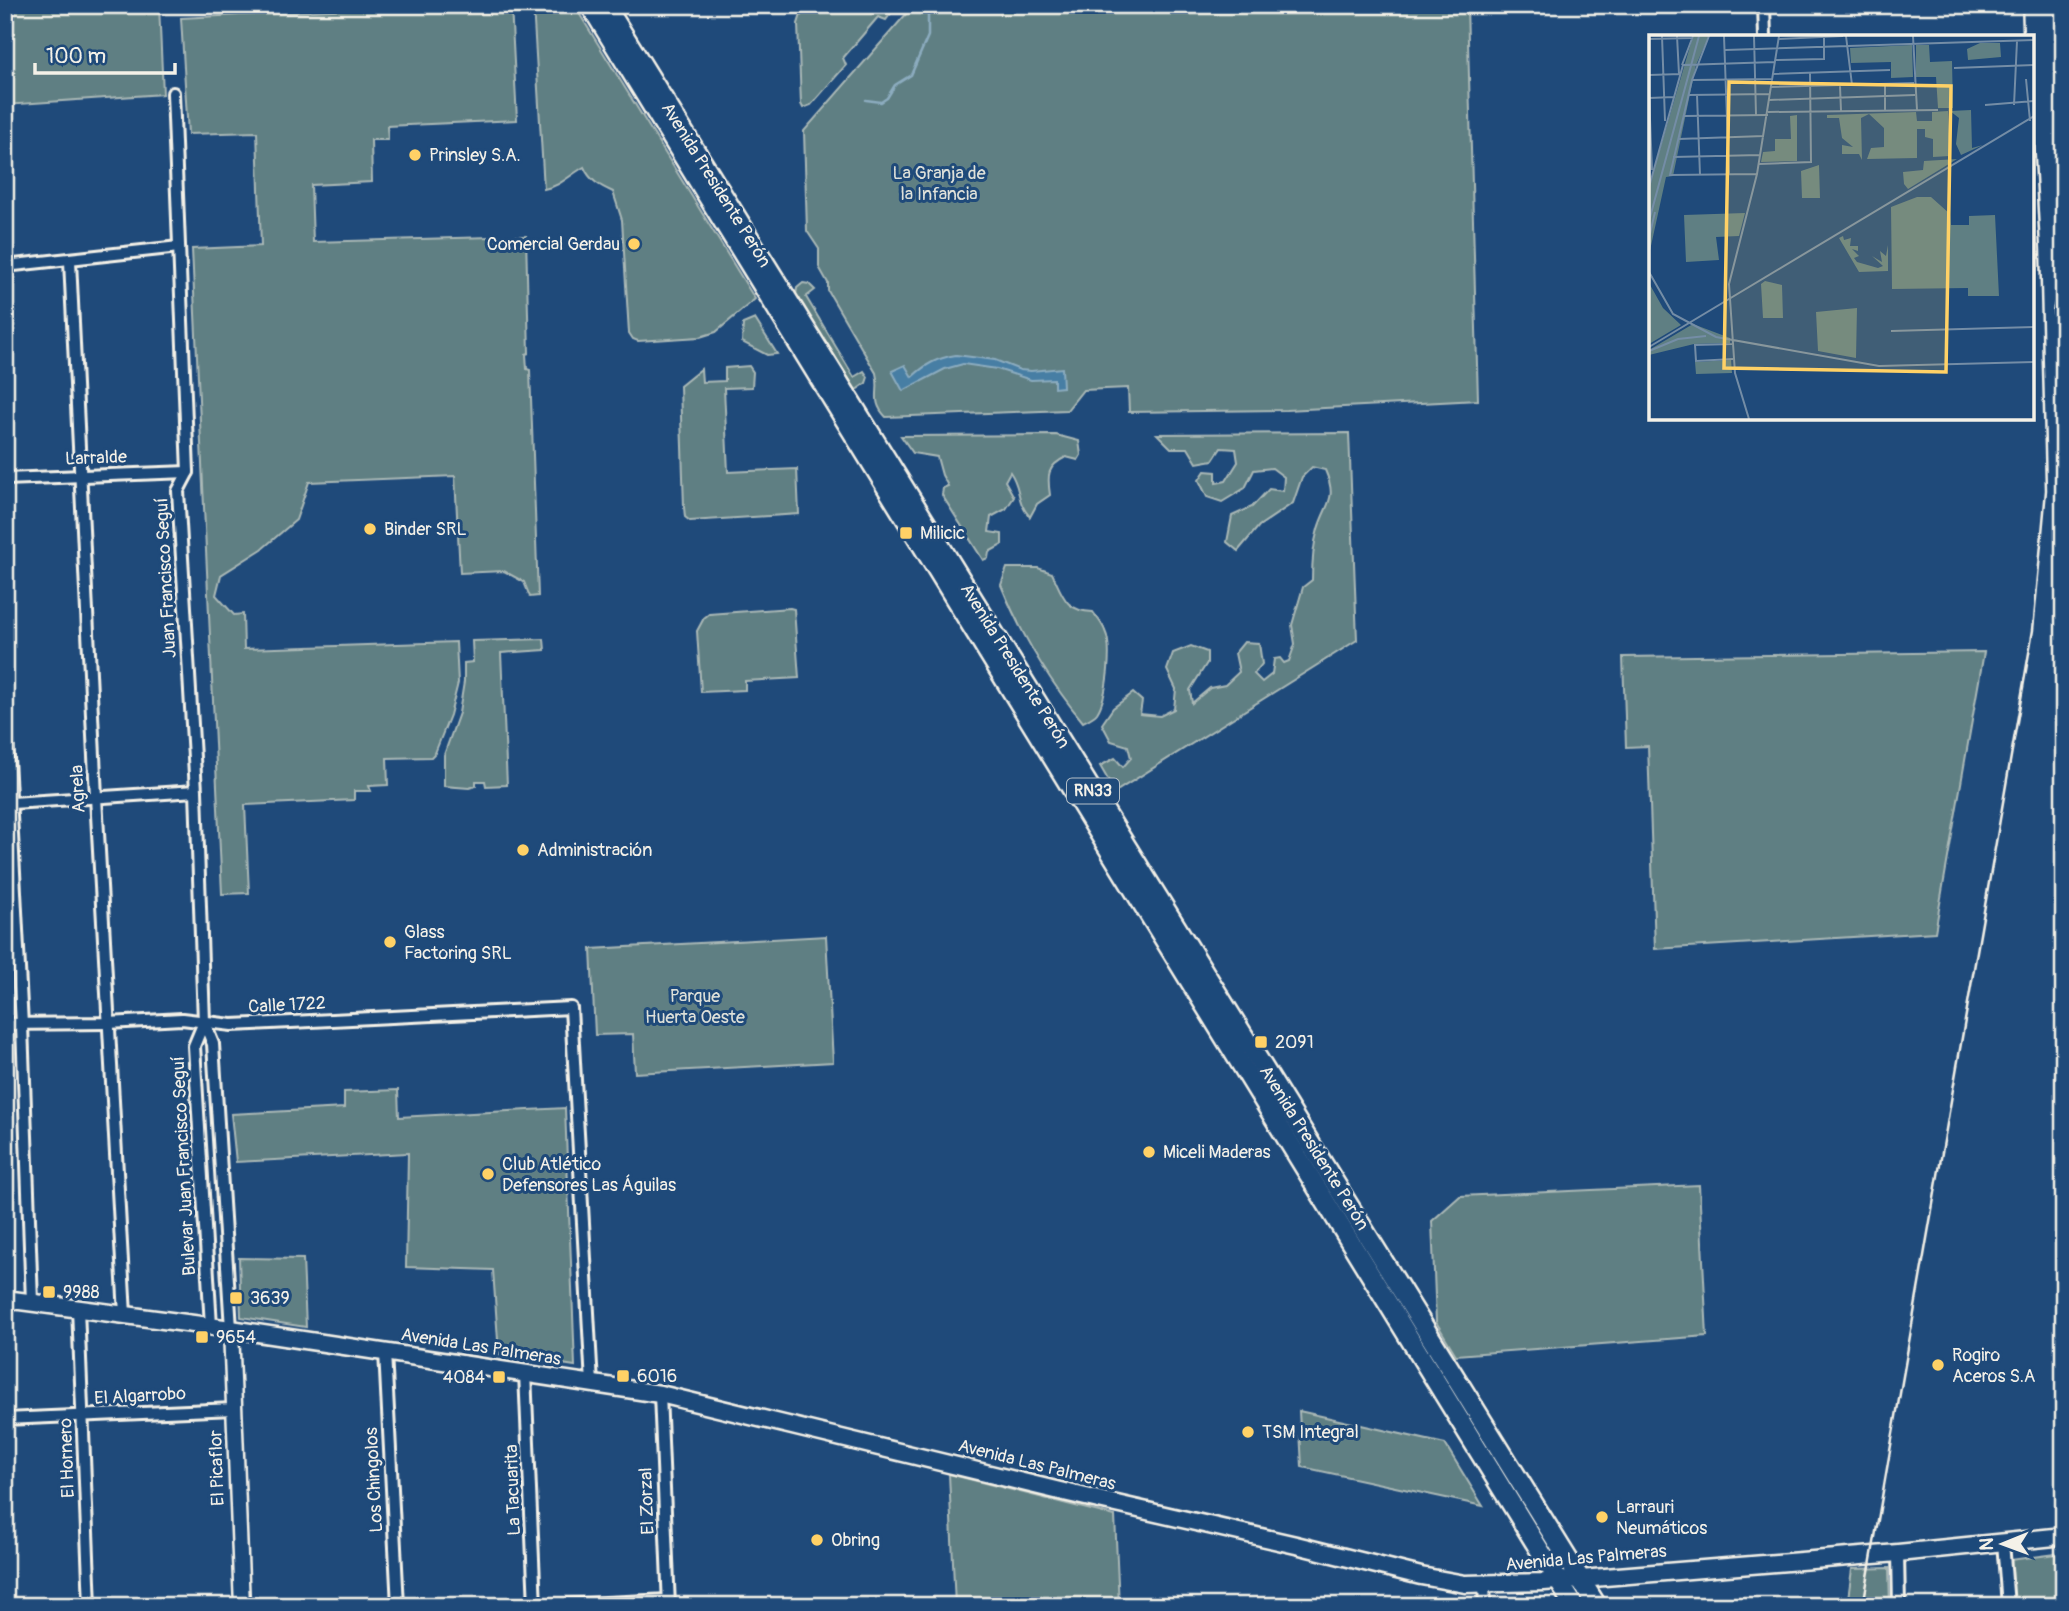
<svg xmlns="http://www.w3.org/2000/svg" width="2069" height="1611" font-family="Pangolin,sans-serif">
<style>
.green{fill:#5f7f83;stroke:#aab8b6;stroke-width:2}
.water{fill:#477ea4;stroke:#8cacbf;stroke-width:2}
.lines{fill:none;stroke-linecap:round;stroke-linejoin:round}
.stream{stroke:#8cacbf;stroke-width:2.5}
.minor-casing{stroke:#f4f1e8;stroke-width:16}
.tertiary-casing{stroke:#f4f1e8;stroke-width:19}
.secondary-casing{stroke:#f4f1e8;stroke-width:21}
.primary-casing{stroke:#f4f1e8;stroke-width:23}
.minor{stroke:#1f4a7a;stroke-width:10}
.tertiary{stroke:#1f4a7a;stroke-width:14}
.secondary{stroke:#1f4a7a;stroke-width:16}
.primary{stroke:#1f4a7a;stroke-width:18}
.rail{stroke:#f4f1e8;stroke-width:2.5}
.poi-dot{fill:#ffd166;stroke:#1f4a7a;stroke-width:2.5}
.labels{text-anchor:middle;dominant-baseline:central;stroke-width:6;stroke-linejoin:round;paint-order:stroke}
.shield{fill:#1f4a7a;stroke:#b4bfc7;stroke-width:2}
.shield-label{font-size:16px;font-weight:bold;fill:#f4f1e8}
.poi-label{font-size:18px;fill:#f4f1e8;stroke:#1f4a7a;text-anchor:start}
.park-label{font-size:18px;fill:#dee0d9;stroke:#1f4a7a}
.street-label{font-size:18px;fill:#f4f1e8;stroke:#1f4a7a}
.inset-road{fill:none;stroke:#748da6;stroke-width:2}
.view{fill:#ffd166;fill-opacity:0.15;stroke:#ffd166;stroke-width:3.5}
.inset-edge{fill:none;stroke:#f4f1e8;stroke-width:3.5}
</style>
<rect width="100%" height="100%" fill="#1f4a7a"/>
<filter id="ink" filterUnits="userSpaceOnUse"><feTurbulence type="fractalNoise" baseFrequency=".0143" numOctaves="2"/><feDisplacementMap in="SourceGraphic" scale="14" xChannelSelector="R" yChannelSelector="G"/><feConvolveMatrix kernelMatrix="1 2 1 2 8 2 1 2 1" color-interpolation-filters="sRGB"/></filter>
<g filter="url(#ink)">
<g class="green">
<path d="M 5,5 L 159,5 L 163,94 L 5,105 Z"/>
<path d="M 428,5 L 511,5 L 517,120 L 387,126 L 388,140 L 371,140 L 372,182 L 311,185 L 313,242 L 526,236 L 529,353 L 526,354 L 527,369 L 530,370 L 538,596 L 530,597 L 524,582 L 504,571 L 460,573 L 455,476 L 309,482 L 296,520 L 262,549 L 221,575 L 216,595 L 234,615 L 243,614 L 244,649 L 456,642 L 458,683 L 450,715 L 435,753 L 431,757 L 387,758 L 388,785 L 369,786 L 371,791 L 354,791 L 354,800 L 245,805 L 249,893 L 222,894 L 192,249 L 261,246 L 257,132 L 188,134 L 181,18 Z"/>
<path d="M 533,5 L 574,5 L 755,299 L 716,332 L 700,337 L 638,341 L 633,339 L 629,333 L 622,220 L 613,192 C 600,186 590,181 584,167 C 570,175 559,187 544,189 Z"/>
<path d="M 804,5 L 897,5 L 886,20 L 878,17 L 843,58 L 846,65 L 811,105 L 803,108 L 801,104 L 798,24 Z"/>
<path d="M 914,5 L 1467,5 L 1478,400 L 1286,410 L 1129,412 L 1128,388 L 1083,390 L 1067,410 L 886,417 C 870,401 881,392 876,373 L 828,291 L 828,283 L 819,267 L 819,249 L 807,231 L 804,131 Z"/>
<path d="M 803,283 L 809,284 L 815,290 L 806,297 L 854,377 L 864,371 L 868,377 L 866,383 L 856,390 L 796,295 L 797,288 Z"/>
<path d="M 755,319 L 777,354 L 767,355 L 742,342 L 743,324 Z"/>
<path d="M 749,366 L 753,372 L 752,387 L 724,388 L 728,472 L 797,469 L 799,514 L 690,521 L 685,517 L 684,507 L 680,386 L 701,369 L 702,382 L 725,381 L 725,368 Z"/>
<path d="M 1349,433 L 1357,640 L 1115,792 L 1100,766 L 1115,758 L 1123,767 L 1131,758 L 1128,746 L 1111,741 L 1102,724 L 1113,708 L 1133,693 L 1142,701 L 1140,714 L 1160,716 L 1174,709 L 1176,689 L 1167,670 L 1173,653 L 1191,646 L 1207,652 L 1207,663 L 1190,690 L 1192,703 L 1210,688 L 1225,685 L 1239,672 L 1235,653 L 1244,642 L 1259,643 L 1262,664 L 1254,674 L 1262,682 L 1272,674 L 1274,659 L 1280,658 L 1284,663 L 1289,661 L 1295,644 L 1292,625 L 1303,587 L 1312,580 C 1312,563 1313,546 1318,529 C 1326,502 1338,500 1325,470 L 1312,467 L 1302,477 L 1293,503 L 1259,526 L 1238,551 L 1227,542 L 1232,516 L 1252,507 L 1269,489 L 1283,491 L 1284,477 L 1272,468 L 1254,470 L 1245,488 L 1222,502 L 1207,497 L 1199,480 L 1205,471 L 1216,472 L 1216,483 L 1226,481 L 1238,462 L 1236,449 L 1221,448 L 1213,460 L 1197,463 L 1188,448 L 1171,448 L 1157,434 Z"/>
<path d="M 1056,435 L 1079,441 L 1081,455 L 1078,460 L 1066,457 C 1047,466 1047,475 1050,495 L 1037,504 L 1030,517 C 1015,500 1022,489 1010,472 L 1005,481 L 1014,497 L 1006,509 L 991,517 L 989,532 L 1002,534 L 1002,545 L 989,552 L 988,558 L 983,560 L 942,495 L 943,488 L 948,486 L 942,475 L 937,457 L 913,453 L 901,436 Z"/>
<path d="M 1007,568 L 1038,568 L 1052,573 C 1063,596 1065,611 1093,612 C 1097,618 1103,624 1105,631 C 1113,647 1107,698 1097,713 C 1094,717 1087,720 1083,722 C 1049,681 1021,634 1001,585 Z"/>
<path d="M 790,608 L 794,609 L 799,678 L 745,681 L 745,690 L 701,692 L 697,631 L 704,618 L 709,614 Z"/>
<path d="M 544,639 L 545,650 L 501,653 L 507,785 L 486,786 L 485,781 L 476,781 L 476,786 L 469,788 L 444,786 L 444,755 L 459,713 L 464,682 L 464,663 L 473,662 L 472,641 Z"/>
<path d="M 1984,652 L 1935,932 L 1655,949 L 1648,746 L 1626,747 L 1623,657 Z"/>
<path d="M 826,936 L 833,1062 L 635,1073 L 633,1034 L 595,1035 L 591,949 Z"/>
<path d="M 398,1090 L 399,1117 L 565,1108 L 575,1366 L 499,1354 L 493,1270 L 406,1267 L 408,1153 L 236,1162 L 231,1114 L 344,1108 L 344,1092 Z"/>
<path d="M 1699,1185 L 1707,1336 L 1456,1355 L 1436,1322 L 1432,1221 L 1460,1196 Z"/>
<path d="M 239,1258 L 303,1259 L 306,1327 L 241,1317 Z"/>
<path d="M 1299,1411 L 1445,1444 L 1483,1506 L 1302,1467 Z"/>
<path d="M 949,1474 L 1115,1516 L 1119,1606 L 955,1606 Z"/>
<path d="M 2064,1553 L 2064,1606 L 2013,1606 L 2010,1560 Z"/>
<path d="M 1889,1568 L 1890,1606 L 1847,1606 L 1852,1569 Z"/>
</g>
<path class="water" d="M 956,355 L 995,360 L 1020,370 L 1031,371 L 1062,368 L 1063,387 L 1054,388 L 1054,379 L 1031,380 L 997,369 L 963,364 L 945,369 L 903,391 L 892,371 L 905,365 L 912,377 C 926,364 937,358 956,355 Z"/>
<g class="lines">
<path class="stream" d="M 866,100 L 881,102 L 887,98 L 895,85 L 911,75 L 928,36 L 928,13"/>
<g class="minor-casing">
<g id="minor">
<path d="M 1764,5 L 1765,37"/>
<path d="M 173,93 L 188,472 L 178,491 L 196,791 L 204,1022 L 213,1044 L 231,1329"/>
<path d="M 70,261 L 96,797 L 125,1315"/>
<path d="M 5,266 L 179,247"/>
<path d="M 2064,295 L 2060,311 L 2064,323"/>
<path d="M 5,479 L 188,472"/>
<path d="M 5,701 L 22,1025 L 32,1302"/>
<path d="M 12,803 L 196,791"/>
<path d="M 204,1022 L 194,1046 L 211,1326"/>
<path d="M 5,1024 L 108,1023 L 182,1019 L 232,1025 L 571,1008 L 592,1384"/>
<path d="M 78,1308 L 90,1606"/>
<path d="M 385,1352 L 398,1606"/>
<path d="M 525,1373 L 535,1606"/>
<path d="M 660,1394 L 669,1606"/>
<path d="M 5,1419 L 234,1409"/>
<path d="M 2003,1542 L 2008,1606"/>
<path d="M 1898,1553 L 1899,1606"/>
<path d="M 1484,1584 L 1485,1606"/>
<path d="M 543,1606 L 668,1600"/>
</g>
</g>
<g class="tertiary-casing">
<path id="tertiary" d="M 231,1329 L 242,1606"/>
</g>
<g class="secondary-casing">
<path id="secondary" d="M 5,1299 L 231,1329 L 660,1394 L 1064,1492 L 1296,1545 L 1421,1576 L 1465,1584 L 1544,1582 L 1898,1553 L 2064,1536"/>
</g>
<g class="primary-casing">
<g id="primary">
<path d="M 590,5 L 1574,1606"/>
<path d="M 605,5 L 1597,1606"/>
</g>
</g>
<use href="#minor" class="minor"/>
<use href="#tertiary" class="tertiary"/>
<use href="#secondary" class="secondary"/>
<use href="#primary" class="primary"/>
<g class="rail">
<path d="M 2022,5 L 2023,37"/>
<path d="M 1863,1606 L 2033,630 L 2046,490 L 2040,250 L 2032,104"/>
</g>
</g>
</g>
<g class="poi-dot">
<circle cx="415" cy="155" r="7"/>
<circle cx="634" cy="244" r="7"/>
<circle cx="370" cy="529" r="7"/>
<rect x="899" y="526" width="14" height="14" rx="3.5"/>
<circle cx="523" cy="850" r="7"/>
<circle cx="390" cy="942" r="7"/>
<rect x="1254" y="1035" width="14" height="14" rx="3.5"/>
<circle cx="1149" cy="1152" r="7"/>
<circle cx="488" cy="1174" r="7"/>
<rect x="42" y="1285" width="14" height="14" rx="3.5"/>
<rect x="229" y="1291" width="14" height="14" rx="3.5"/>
<rect x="195" y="1330" width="14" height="14" rx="3.5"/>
<circle cx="1938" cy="1365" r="7"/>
<rect x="616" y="1369" width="14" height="14" rx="3.5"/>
<rect x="492" y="1370" width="14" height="14" rx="3.5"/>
<circle cx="1248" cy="1432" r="7"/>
<circle cx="1602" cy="1517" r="7"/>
<circle cx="817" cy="1540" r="7"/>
</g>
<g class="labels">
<rect class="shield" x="1067" y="778.5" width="52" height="25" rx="5"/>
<g class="shield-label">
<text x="1093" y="791">RN33</text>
</g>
<g class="poi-label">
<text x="429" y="155">Prinsley S.A.</text>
<text x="620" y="244" text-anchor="end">Comercial Gerdau</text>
<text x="384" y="529">Binder SRL</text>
<text x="920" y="533">Milicic</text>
<text x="537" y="850">Administración</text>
<text x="404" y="932">Glass<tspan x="404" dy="21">Factoring SRL</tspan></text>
<text x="1275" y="1042">2091</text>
<text x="1163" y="1152">Miceli Maderas</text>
<text x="502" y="1164">Club Atlético<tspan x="502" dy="21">Defensores Las Águilas</tspan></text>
<text x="63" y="1292">9988</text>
<text x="250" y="1298">3639</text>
<text x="216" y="1337">9654</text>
<text x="1952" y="1355">Rogiro<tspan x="1952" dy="21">Aceros S.A</tspan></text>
<text x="637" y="1376">6016</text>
<text x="485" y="1377" text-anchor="end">4084</text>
<text x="1262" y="1432">TSM Integral</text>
<text x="1616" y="1507">Larrauri<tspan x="1616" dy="21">Neumáticos</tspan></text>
<text x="831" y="1540">Obring</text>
</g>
<g class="park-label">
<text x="939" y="173">La Granja de<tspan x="939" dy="21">la Infancia</tspan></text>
<text x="695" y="996">Parque<tspan x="695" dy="21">Huerta Oeste</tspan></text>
</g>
<g class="street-label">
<text transform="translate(716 185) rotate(58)">Avenida Presidente Perón</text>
<text transform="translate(96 458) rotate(-2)">Larralde</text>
<text transform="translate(166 578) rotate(-93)">Juan Francisco Seguí</text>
<text transform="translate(1015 666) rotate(58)">Avenida Presidente Perón</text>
<text transform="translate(78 789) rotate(-93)">Agrela</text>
<text transform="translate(287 1005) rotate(-3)">Calle 1722</text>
<text transform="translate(1314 1148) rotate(58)">Avenida Presidente Perón</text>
<text transform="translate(184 1166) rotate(-93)">Bulevar Juan Francisco Seguí</text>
<text transform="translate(481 1347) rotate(9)">Avenida Las Palmeras</text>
<text transform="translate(140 1396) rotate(-3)">El Algarrobo</text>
<text transform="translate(67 1458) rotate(-92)">El Hornero</text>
<text transform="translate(1037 1465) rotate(14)">Avenida Las Palmeras</text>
<text transform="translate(217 1468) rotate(-92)">El Picaflor</text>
<text transform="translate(374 1480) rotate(-93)">Los Chingolos</text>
<text transform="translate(513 1490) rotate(-92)">La Tacuarita</text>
<text transform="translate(647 1501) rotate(-92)">El Zorzal</text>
<text transform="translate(1586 1558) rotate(-5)">Avenida Las Palmeras</text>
</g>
</g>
<g transform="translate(1649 35)">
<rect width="385" height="385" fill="#1f4a7a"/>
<path d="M 44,1 L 60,1 L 47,30 L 24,141 L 17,142 L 0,220 L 0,152 ZM 331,8 L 351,8 L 352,22 L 319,25 L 318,14 ZM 263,10 L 264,42 L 242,43 L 242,27 L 202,28 L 201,13 ZM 267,10 L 280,10 L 281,27 L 303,26 L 304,73 L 289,73 L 287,42 L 267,42 ZM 322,75 L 323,113 L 334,110 L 312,120 L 307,109 L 310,83 L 301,76 ZM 299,76 L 301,121 L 284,122 L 284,104 L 276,102 L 276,94 L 268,94 L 268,123 L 218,124 L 222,113 L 235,112 L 235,93 L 220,79 L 212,83 L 213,125 L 210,119 L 193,119 L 193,110 L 204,112 L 193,103 L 190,83 L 178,83 L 178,80 L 267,77 L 268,86 L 283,86 L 283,77 ZM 148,80 L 148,126 L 112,127 L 114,117 L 126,116 L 126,104 L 142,104 L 141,81 ZM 308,124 L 259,154 L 255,149 L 254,137 L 274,135 L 275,126 ZM 170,130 L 171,163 L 153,163 L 152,136 ZM 268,162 L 282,162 L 301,179 L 302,190 L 320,190 L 320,181 L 346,180 L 350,261 L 319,261 L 319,253 L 243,254 L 242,172 ZM 96,178 L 90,201 L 67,202 L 70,225 L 37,227 L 35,180 ZM 194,201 L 195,205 L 202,203 L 201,211 L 209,211 L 209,216 L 203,214 L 210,221 L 205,223 L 208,227 L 229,233 L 234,231 L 223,221 L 233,227 L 231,216 L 237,221 L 239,210 L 239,236 L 210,237 L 190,203 ZM 116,246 L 133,250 L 134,283 L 114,283 L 112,249 ZM 0,248 L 14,273 L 32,290 L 0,309 ZM 208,273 L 207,323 L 169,316 L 167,277 ZM 44,289 L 81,303 L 81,308 L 45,309 L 0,320 L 0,315 ZM 82,325 L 83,338 L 47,339 L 46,327 Z" fill="#5f7f83"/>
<path class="inset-road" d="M 13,1 L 16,86M 28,1 L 30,39M 60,1 L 43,45 L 21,140 L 108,139M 75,1 L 80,139M 105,1 L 107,80M 197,1 L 203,50M 264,1 L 268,75M 0,4 L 44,3M 130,4 L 194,1M 76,15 L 385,5M 126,25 L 175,24 L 175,1M 33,30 L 44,1M 305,33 L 385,30M 124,39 L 241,35M 0,40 L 32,39M 377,44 L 381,86M 43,45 L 124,44M 236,49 L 236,76M 191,51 L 192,76M 122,52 L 265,48M 0,58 L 3,135M 39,60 L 121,59M 48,60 L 51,140M 0,63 L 25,62M 120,65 L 266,60M 336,70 L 385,66M 365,70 L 368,6M 119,77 L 289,75M 35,81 L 119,80M 29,104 L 115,101M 24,122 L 111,120M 110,129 L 162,127 L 161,38M 0,152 L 34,30 L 126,27M 0,186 L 50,1M 0,203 L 6,177M 0,237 L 24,279 L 67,302 L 230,331 L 385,327M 242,296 L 385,292M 83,309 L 46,310 L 47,326 L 84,324M 0,312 L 385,81M 0,316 L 29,304 L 57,301M 100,384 L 86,338 L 80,249 L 108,139 L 130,1"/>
<path class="view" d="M 80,47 L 302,51 L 297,337 L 75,333 Z"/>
<rect width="385" height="385" class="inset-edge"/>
</g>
<rect width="2069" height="1611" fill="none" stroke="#1f4a7a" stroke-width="28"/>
<rect x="14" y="14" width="2041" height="1583" fill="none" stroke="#f4f1e8" stroke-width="2.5" filter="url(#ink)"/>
<g transform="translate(2003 1544) rotate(269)" stroke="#1f4a7a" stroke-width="5" paint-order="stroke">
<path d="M0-5L12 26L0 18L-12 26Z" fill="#f4f1e8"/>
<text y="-10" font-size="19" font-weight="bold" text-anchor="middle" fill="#f4f1e8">N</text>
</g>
<path d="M35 63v10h140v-10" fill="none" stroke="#f4f1e8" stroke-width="3.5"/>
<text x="46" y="63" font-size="21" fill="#f4f1e8" stroke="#1f4a7a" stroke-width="5" paint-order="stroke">100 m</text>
</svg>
